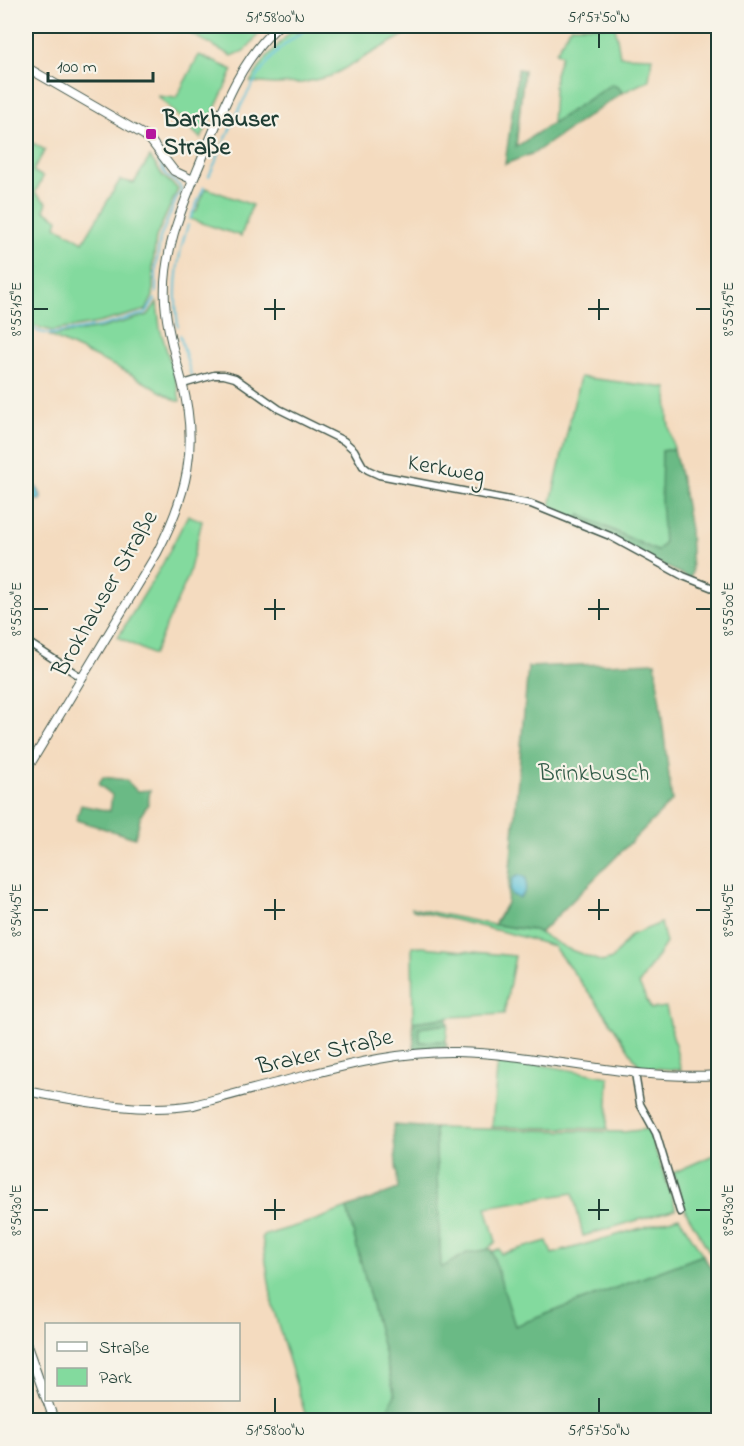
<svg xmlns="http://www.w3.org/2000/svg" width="744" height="1446" font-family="'Indie Flower',sans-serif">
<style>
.green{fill:#83da9e;stroke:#518c69;stroke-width:1.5}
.forest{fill:#6aba85;stroke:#447c5c;stroke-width:1.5}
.water{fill:#5bc1d8;stroke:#3d7f86;stroke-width:1.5}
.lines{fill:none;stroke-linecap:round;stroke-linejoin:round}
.stream{stroke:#5bc1d8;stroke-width:2}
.minor-casing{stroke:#3f5549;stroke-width:9}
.tertiary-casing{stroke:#3f5549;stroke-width:10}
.minor{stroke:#fff;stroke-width:6}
.tertiary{stroke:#fff;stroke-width:8}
.ticks{fill:none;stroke:#1f3d34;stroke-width:2}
.poi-dot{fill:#b5179e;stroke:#f7f3e8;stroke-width:2}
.labels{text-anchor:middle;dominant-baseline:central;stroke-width:4.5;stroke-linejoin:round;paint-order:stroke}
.poi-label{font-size:24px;font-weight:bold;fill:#1f3d34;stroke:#f7f3e8;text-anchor:start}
.street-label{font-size:24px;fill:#1f3d34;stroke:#f7f3e8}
.park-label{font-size:24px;fill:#335c49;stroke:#f7f3e8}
.neatline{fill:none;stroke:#1f3d34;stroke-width:2}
.ticks-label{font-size:15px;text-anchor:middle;fill:#1f3d34}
</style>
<rect width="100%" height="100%" fill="#f7f3e8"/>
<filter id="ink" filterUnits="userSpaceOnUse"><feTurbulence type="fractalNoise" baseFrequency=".0167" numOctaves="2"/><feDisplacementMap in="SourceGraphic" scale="12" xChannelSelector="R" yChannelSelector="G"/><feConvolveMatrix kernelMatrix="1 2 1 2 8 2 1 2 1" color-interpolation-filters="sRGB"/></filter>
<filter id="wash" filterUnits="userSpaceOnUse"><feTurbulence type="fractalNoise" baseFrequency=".008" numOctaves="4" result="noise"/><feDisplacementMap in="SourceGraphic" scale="24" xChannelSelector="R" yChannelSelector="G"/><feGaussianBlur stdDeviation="1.35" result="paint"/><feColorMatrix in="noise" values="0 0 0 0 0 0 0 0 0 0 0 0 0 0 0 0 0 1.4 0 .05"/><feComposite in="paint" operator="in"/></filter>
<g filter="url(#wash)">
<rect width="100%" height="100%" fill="#f4dbbf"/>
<g class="green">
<path d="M 176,26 L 265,26 L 246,50 L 232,56 Z"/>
<path d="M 308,26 L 314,26 L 315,27 L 318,26 L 420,26 L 331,76 L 302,83 L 273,84 L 250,82 L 266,58 L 293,29 L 297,33 Z"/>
<path d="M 571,26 L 615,26 L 620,56 L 652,57 L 649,80 L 622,93 L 620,89 L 612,84 L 552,124 L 555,74 L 561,55 L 556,52 Z"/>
<path d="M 199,55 L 233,70 L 201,139 L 158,96 L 176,98 Z"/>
<path d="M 33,143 L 45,150 L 33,171 L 43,177 L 35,193 L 47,203 L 44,210 L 58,219 L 56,226 L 83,242 L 120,180 L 134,183 L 150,157 L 163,176 L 178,189 L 156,237 L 153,265 L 153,296 L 146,310 L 98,323 L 52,331 L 26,324 L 26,156 Z"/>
<path d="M 206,188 L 252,205 L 241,236 L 190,219 L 193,213 L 196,212 Z"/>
<path d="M 157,302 L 160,328 L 177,385 L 180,401 L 177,401 L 127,372 L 50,336 L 102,328 L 148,315 Z"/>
<path d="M 580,377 L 667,388 L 668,421 L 674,449 L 662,451 L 664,544 L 657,551 L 580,515 L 577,519 L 550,506 Z"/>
<path d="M 188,515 L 202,521 L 188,577 L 153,655 L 118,637 L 161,567 Z"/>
<path d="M 412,908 L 494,925 L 529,930 L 534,930 L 566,948 L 602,962 L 612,959 L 631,935 L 661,923 L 666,943 L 639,984 L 651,1009 L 666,1007 L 681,1070 L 640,1067 L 603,1011 L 553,946 L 508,933 L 413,910 Z"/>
<path d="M 412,946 L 515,956 L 504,1014 L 452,1017 L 413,1022 Z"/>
<path d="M 448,1024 L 446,1041 L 420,1042 L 419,1027 Z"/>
<path d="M 498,1057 L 609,1077 L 607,1129 L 492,1127 Z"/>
<path d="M 435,1128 L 624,1132 L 648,1129 L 676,1209 L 583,1236 L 573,1193 L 486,1207 L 496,1242 L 486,1250 L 467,1253 L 441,1269 Z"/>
<path d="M 718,1153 L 718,1266 L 686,1212 L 673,1173 Z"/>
<path d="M 347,1208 L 395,1395 L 382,1420 L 307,1420 L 273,1308 L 262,1236 L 316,1220 Z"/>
<path d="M 679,1217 L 703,1255 L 515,1326 L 491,1252 L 499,1249 L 501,1254 L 547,1241 L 552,1254 Z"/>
</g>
<g class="forest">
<path d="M 518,69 L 524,70 L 516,147 L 612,84 L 620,89 L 622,93 L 534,153 L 505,164 Z"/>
<path d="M 674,449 L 683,488 L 690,530 L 692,573 L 690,578 L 574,524 L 580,515 L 657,551 L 664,544 L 661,498 L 662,451 Z"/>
<path d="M 655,662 L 672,801 L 540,933 L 534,930 L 494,925 L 507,903 L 528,667 Z"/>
<path d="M 103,777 L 126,780 L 137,791 L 150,790 L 148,804 L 141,815 L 135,838 L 76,820 L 81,805 L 110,811 L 112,795 L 98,784 Z"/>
<path d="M 447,1018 L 448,1024 L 419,1028 L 420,1042 L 446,1041 L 447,1047 L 414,1050 L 413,1022 Z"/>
<path d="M 393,1125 L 435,1128 L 441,1268 L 467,1253 L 491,1249 L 515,1326 L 703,1255 L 716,1277 L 718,1275 L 718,1420 L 382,1420 L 395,1395 L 347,1208 L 398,1189 Z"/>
</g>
<g class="water">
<path d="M 26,482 C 34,483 42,491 41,500 L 26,500 Z"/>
<path d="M 520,875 L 526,878 C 527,886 526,894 519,898 L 512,895 L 510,890 L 513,878 Z"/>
</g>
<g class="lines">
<g class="stream">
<path d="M 209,176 C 229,134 245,85 278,51 C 287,41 300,34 311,26"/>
<path d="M 190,219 L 204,187"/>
<path d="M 156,293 L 156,267 L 160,238 L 177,197 L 182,190 L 179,185 L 166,175 L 159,162"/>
<path d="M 26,326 L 31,327 L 39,332 L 51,334 L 101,326 L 146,313 L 155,299"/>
<path d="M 178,326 C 173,291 176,259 188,225"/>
<path d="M 180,335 L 191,375"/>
</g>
</g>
</g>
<g filter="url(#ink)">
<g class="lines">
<g class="minor-casing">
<g id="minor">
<path d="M 183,384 L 214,375 L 224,375 L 235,378 L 279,409 L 344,441 L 354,450 L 363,466 L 368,470 L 379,475 L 531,504 L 610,536 L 683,576 L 718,590"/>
<path d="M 26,641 L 81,677"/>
<path d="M 635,1073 L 640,1104 L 656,1133 L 680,1212"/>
</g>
</g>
<g class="tertiary-casing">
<g id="tertiary">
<path d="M 26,67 L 144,135 L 151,141 L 174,171 L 193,180"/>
<path d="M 26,771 L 157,553 C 187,495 199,447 182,382 C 175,356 167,330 165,302 C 162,251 183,205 202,159 C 222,111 239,62 278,26"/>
<path d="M 26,1091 C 81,1101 138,1114 194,1105 C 231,1095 267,1085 304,1076 C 354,1063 405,1051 456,1052 C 544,1054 630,1081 718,1075"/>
<path d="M 26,1343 L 46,1399"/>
<path d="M 47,1400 L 54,1420"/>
</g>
</g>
<use href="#minor" class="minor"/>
<use href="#tertiary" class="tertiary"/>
</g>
</g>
<path class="ticks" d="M 275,33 L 275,48M 599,33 L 599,48M 275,299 L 275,320M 599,299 L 599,320M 33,309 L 48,309M 264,309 L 285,309M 588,309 L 609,309M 696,309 L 711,309M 275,599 L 275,620M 599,599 L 599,620M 33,609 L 48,609M 264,609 L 285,609M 588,609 L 609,609M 696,609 L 711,609M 275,899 L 275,920M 599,899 L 599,920M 33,910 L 48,910M 264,910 L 285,910M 588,910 L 609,910M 696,910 L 711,910M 275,1199 L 275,1220M 599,1199 L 599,1220M 33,1210 L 48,1210M 264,1210 L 285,1210M 588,1210 L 609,1210M 696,1210 L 711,1210M 275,1398 L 275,1413M 599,1398 L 599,1413"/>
<rect class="poi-dot" x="145" y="128" width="12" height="12" rx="3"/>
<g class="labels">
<g class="poi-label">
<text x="163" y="120">Barkhauser<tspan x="163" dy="28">Straße</tspan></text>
</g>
<g class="street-label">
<text transform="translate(446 470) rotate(10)">Kerkweg</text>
<text transform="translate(106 594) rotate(-60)">Brokhauser Straße</text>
<text transform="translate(325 1053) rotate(-13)">Braker Straße</text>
</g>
<g class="park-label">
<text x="594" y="774">Brinkbusch</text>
</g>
</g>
<rect width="744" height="1446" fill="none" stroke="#f7f3e8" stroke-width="66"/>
<rect x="45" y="1323" width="195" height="78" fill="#f7f3e8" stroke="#a1aaa0" stroke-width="1.5"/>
<rect x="57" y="1342" width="30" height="9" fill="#ffffff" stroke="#a1aaa0" stroke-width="1.5"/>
<text x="99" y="1353" font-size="18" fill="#1f3d34">Straße</text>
<rect x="57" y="1368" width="30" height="18" fill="#83da9e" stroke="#a1aaa0" stroke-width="1.5"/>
<text x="99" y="1383" font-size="18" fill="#1f3d34">Park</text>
<path d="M48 72v9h105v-9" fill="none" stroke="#1f3d34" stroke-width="3"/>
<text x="57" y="72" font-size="18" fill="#1f3d34" stroke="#f7f3e8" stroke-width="4.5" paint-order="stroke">100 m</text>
<rect x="33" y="33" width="678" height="1380" class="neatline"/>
<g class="ticks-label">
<text x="275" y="22">51°58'00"N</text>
<text x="599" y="22">51°57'50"N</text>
<text transform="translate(728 309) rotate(-90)" y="5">8°55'15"E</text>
<text transform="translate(16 309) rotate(-90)" y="5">8°55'15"E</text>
<text transform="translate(728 609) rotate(-90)" y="5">8°55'00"E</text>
<text transform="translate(16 609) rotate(-90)" y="5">8°55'00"E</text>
<text transform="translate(728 910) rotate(-90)" y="5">8°54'45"E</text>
<text transform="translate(16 910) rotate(-90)" y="5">8°54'45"E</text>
<text transform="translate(728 1210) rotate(-90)" y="5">8°54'30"E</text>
<text transform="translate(16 1210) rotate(-90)" y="5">8°54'30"E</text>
<text x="275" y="1435">51°58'00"N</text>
<text x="599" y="1435">51°57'50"N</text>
</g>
</svg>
